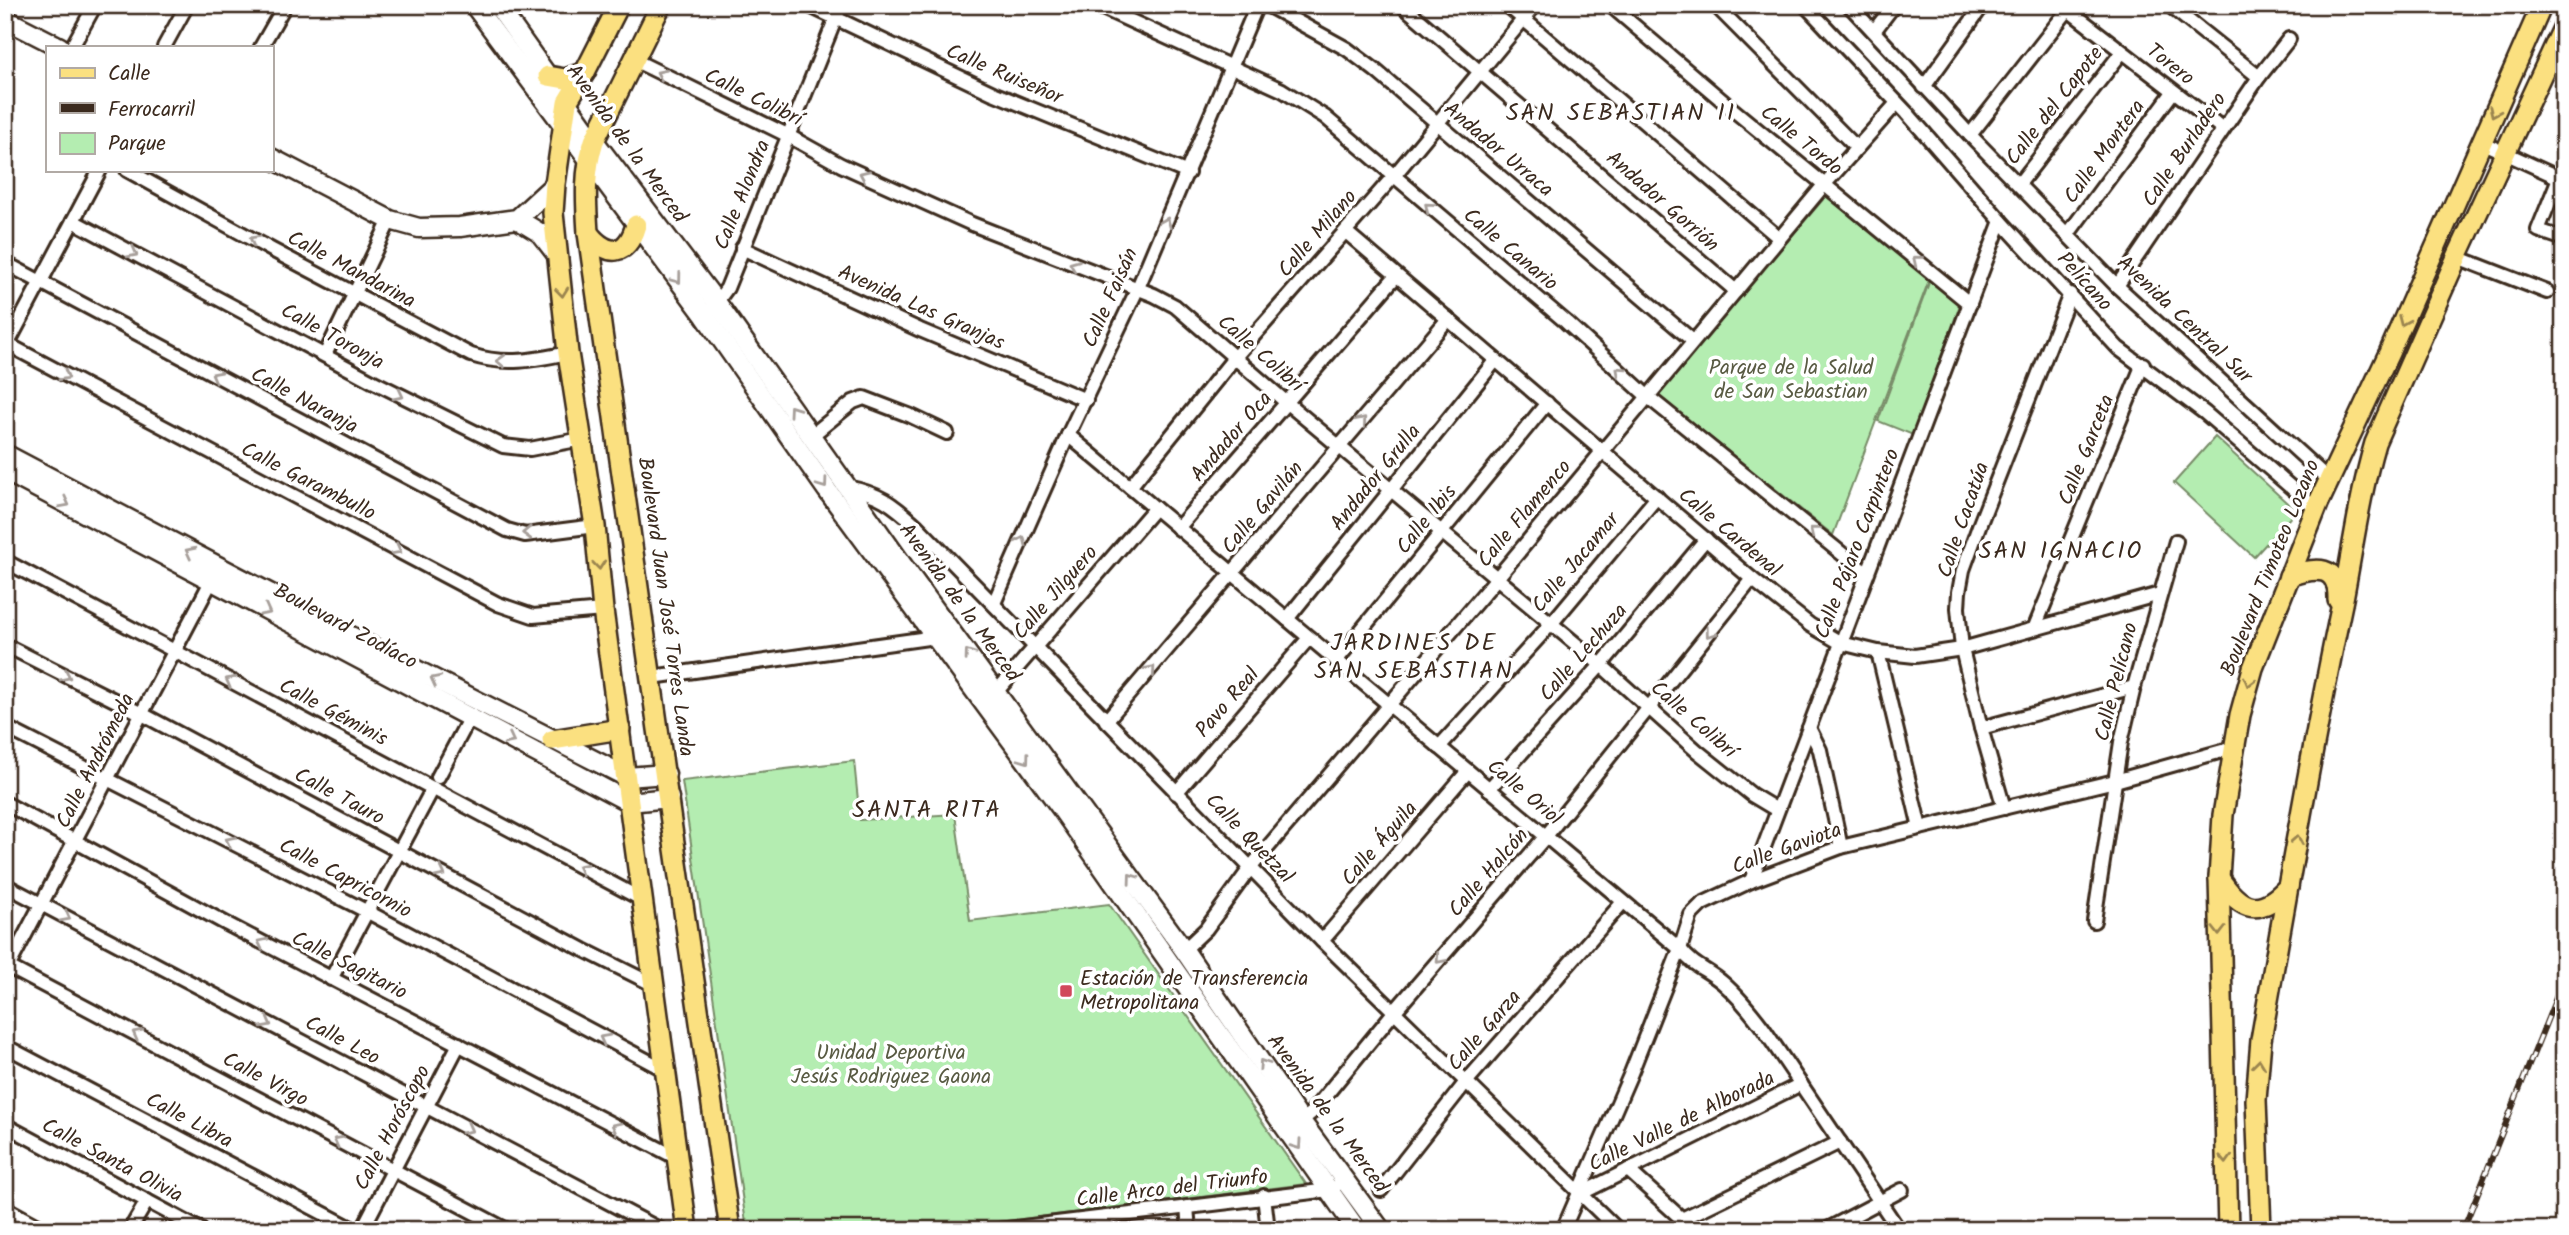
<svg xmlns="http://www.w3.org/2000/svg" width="2569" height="1235" font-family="Kalam,sans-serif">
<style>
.green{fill:#b4edb1;stroke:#788c68;stroke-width:2}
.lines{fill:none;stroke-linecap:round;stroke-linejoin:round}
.street-casing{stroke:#3b2a1e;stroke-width:18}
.secondary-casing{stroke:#3b2a1e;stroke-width:23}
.primary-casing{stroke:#3b2a1e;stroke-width:24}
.street{stroke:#fff;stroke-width:12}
.secondary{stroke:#fff;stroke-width:18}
.primary{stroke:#fbe080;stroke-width:19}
.rail-casing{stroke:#3b2a1e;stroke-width:6}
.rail{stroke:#fff;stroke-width:3.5;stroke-dasharray:10;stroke-linecap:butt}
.oneway{stroke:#a79f9a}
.oneway2{stroke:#9b854f}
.poi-dot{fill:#d1495b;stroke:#fff;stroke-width:2.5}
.labels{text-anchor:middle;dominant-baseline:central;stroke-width:7;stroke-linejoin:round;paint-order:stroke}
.street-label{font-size:21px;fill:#3b2a1e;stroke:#fff}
.park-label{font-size:21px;fill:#595b43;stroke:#fff}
.poi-label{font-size:21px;fill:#3b2a1e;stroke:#fff;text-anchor:start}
.quarter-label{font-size:24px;letter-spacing:2px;fill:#3b2a1e;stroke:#fff}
</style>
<rect width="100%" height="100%" fill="#fff"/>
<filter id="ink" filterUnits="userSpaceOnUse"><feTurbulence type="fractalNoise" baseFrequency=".0143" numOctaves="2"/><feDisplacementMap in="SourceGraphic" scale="14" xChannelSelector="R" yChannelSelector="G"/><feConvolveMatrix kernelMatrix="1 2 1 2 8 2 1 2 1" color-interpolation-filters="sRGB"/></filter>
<g filter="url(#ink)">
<g class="green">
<path d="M 1826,196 L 1929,280 L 1833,535 L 1656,394 Z"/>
<path d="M 1930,280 L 1961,302 L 1913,435 L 1878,421 Z"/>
<path d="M 2215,437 L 2296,511 L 2254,557 L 2174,483 Z"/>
<path d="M 854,761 L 860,820 L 955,814 L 970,921 L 1109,904 L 1306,1184 L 932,1230 L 747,1230 L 682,781 Z"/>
</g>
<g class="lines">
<g class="street-casing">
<g id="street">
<path d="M 808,5 L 993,93 L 1188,173"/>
<path d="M 1096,5 L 1282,90 L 1325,117 L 1566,322 L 1647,396 L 1867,574"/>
<path d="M 1267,5 L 1347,49 L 1375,70 L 1693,341"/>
<path d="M 1402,5 L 1736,291"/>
<path d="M 1507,5 L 1779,238"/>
<path d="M 1610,5 L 1731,108 L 1970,304"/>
<path d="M 1715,5 L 1857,148"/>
<path d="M 1805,5 L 1907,113 L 2001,221 L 2118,348 L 2205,413 L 2316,509"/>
<path d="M 1849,5 L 1970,135 L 2117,286 L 2329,480"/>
<path d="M 2062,5 L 2223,129"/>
<path d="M 2169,5 L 2259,77"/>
<path d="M 5,10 L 8,5"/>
<path d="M 1874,31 L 1894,5"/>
<path d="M 72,47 L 95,5"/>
<path d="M 164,47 L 187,5"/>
<path d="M 261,47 L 285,5"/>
<path d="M 634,60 L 787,135 L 841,165 L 972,224 L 1154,295 L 1175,306 L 1287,403 L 1601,665 L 1697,751 L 1752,795 L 1777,810"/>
<path d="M 1924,87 L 1983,5"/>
<path d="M 1970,135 L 2071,6"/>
<path d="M 2481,142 L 2564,180"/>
<path d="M 127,170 L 272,250 L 471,355 C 505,366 534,360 568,353"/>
<path d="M 2559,178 L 2538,230 L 2564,239"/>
<path d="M 2019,184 L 2122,52"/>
<path d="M 73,221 L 374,382 L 503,446 L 530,449 L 582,439"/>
<path d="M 1346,232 L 1752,579 L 1810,625 L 1841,643 L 1878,652 L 1915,656 L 1962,649 L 2160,594"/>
<path d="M 2068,234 L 2173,92"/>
<path d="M 742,248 L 920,330 L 1086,400"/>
<path d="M 2457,257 L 2547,292"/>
<path d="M 5,263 L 507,530 L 525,535 L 595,526"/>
<path d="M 2117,286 L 2259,77 L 2289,39"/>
<path d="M 713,307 L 727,288 L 841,5"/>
<path d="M 5,343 L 498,604 L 533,616 L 603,610"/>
<path d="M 5,349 L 100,170"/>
<path d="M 325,355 L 390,220"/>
<path d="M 1068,435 L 1680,949 C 1694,967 1707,969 1723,983 C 1738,996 1751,1012 1763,1028 L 1899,1230"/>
<path d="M 811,436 L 853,402 L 864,398 L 911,416 L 947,433"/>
<path d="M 846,487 C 879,493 893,504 917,526 L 1322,941 L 1618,1230"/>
<path d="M 1130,487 L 1235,357 L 1393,177 L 1535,5"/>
<path d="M 1178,528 L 1396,276"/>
<path d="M 5,561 L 643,900"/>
<path d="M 994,603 L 1068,435 L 1137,290 L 1257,5"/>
<path d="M 1287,619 L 1495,361"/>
<path d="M 2035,627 L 2143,364"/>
<path d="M 5,645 L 142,714 L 584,950 L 654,985"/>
<path d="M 1878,652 L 1920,828"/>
<path d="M 1336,661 L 1547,403"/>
<path d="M 652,677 L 935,637"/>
<path d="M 991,698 L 1155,508"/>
<path d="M 1106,721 L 1448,319"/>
<path d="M 5,727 L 366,911 L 665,1070"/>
<path d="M 1809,728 L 1820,750 L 1841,847"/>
<path d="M 1981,728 L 2134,687"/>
<path d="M 1439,747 L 1551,624 L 1657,497"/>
<path d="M 438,777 L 469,719"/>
<path d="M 1489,789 L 1601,665 L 1706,539"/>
<path d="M 1176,793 L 1309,638"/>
<path d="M 5,803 L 225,923 L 677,1158"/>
<path d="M 2004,808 L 1981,728 L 1962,649 L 1958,608 L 1959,592 L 1963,570 L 1979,526 L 2070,294"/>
<path d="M 1751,881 L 2001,221"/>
<path d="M 5,885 L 661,1230"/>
<path d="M 2094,921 L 2121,742 L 2134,687 L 2176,541"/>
<path d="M 1322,941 L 1468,771"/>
<path d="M 1184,950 L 1206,929 L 1251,867 L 1497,578 L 1824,185 L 1897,103"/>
<path d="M 5,965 L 507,1230"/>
<path d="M 5,973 L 215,574"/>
<path d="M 331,979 L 433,788"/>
<path d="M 5,1046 L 355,1230"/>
<path d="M 1301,1121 L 1312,1112 L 1394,1012 L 1546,836 L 1752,579"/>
<path d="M 5,1125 L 201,1230"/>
<path d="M 1628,1170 L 1694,1230"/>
<path d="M 1381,1190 L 1466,1082 L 1623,902"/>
<path d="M 1580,1194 L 1801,1084"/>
<path d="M 1264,1196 L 1268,1230"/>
<path d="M 1187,1207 L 1189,1230"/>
<path d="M 5,1208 L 45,1230"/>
<path d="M 1682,1219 L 1840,1142"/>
<path d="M 130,1230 L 147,1201"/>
<path d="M 362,1230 L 459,1044"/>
<path d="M 999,1230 L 1329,1190 L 1335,1187"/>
<path d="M 1563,1230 L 1631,1073 L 1680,949 L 1691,915 L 1702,904 L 1751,881 L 1841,847 L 2115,781 L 2233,748"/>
<path d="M 1826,1230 L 1902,1190"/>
</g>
</g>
<g class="secondary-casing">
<g id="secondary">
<path d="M 474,5 L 705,316 L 827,490 L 1061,808 L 1357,1230"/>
<path d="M 497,5 L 588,133 L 717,303 L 903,566 L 1184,950 L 1301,1121 L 1381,1230"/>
<path d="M 5,19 L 60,47"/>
<path d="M 271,158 L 390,220 L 419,228 L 460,227 L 517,219 L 555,184"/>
<path d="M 517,219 L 540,233 L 557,255"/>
<path d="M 5,454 L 385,654 L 627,777 L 666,774"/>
<path d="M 5,471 L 629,802 L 669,798"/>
</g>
</g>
<g class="primary-casing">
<g id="primary">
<path d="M 619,5 L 585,72 L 567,102 L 555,184 L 553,213 L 568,353 L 595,526 L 603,610 L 687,1230"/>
<path d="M 661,5 L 594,141 C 584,172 586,201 588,233 C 635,565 681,898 730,1230"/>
<path d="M 548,76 L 565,79 L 585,72"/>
<path d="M 588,233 C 608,258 627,256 636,225"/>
<path d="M 2289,576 C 2316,567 2339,564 2338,600"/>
<path d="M 552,740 L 620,729"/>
<path d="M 2219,878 C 2241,912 2260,917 2288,887"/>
<path d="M 2228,1230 L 2219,878 L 2223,815 L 2240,715 L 2253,668 L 2318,504 L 2389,353 L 2542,5"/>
<path d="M 2261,1230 L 2256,1100 L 2261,1040 C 2287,893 2312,746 2343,599 C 2353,547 2360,494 2375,443 L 2457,257 L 2564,26"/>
</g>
</g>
<use href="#street" class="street"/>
<use href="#secondary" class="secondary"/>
<use href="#primary" class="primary"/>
<g class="rail-casing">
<path id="rail" d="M 2463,1230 L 2564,978"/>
</g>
<use href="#rail" class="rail"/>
</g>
<defs><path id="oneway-chevron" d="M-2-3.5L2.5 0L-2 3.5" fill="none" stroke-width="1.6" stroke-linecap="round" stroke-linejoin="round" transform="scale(1.75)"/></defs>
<g class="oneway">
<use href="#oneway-chevron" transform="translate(661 74) rotate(-154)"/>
<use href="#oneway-chevron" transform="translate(864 175) rotate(-156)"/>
<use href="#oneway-chevron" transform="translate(1429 207) rotate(-140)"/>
<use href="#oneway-chevron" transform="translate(1166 222) rotate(-67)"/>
<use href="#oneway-chevron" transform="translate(254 240) rotate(-151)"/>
<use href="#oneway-chevron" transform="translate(133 253) rotate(28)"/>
<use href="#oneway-chevron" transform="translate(1917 260) rotate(-141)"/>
<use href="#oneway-chevron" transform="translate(1074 265) rotate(-158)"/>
<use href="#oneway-chevron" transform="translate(677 279) rotate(53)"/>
<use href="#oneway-chevron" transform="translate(501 361) rotate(-177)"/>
<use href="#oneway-chevron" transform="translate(1620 371) rotate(-138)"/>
<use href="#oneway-chevron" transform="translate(65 376) rotate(29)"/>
<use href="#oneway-chevron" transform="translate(216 376) rotate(-152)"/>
<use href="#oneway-chevron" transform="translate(399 395) rotate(27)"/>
<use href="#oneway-chevron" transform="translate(793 410) rotate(-125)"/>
<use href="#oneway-chevron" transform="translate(1362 421) rotate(-50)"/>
<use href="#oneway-chevron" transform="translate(823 484) rotate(54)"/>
<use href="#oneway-chevron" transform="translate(65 503) rotate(28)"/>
<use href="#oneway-chevron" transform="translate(1814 531) rotate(-141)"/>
<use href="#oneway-chevron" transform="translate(527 533) rotate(178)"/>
<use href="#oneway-chevron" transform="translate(1022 541) rotate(-66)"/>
<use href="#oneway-chevron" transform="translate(397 550) rotate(28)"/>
<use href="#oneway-chevron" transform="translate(190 552) rotate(-153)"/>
<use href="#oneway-chevron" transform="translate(266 611) rotate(28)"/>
<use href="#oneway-chevron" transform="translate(1710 633) rotate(127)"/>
<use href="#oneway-chevron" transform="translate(969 654) rotate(-126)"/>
<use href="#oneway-chevron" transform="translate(1151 670) rotate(-49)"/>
<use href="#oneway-chevron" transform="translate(66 676) rotate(26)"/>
<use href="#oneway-chevron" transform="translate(435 680) rotate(-153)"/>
<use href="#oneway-chevron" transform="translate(230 681) rotate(-152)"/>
<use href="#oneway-chevron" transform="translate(510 740) rotate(27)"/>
<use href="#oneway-chevron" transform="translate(1025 759) rotate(54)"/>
<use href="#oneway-chevron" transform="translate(230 841) rotate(-153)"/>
<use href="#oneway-chevron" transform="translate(582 868) rotate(-152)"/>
<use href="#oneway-chevron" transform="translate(441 873) rotate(27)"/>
<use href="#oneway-chevron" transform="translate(1132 878) rotate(-126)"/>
<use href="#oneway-chevron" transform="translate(66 917) rotate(28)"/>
<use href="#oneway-chevron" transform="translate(262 943) rotate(-153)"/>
<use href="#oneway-chevron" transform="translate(1440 959) rotate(131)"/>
<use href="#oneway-chevron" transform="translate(267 1023) rotate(28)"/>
<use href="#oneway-chevron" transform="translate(137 1034) rotate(-152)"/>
<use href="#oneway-chevron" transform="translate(604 1039) rotate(-152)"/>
<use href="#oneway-chevron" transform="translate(1263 1064) rotate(-124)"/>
<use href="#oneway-chevron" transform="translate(616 1127) rotate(-152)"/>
<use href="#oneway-chevron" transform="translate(468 1129) rotate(28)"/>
<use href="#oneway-chevron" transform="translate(338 1141) rotate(-152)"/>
<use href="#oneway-chevron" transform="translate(1297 1145) rotate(55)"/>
</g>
<g class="oneway2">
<use href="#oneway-chevron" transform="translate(2494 112) rotate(114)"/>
<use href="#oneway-chevron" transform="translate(562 292) rotate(84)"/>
<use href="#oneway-chevron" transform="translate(2403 321) rotate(113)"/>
<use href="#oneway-chevron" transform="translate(599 565) rotate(84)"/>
<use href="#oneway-chevron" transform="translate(2249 682) rotate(105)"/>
<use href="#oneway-chevron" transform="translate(2297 840) rotate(-80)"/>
<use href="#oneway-chevron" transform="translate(2219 931) rotate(90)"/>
<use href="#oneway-chevron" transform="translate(2259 1064) rotate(-83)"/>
<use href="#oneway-chevron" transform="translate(2226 1159) rotate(88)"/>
</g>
</g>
<rect class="poi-dot" x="1059" y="984" width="14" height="14" rx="3.5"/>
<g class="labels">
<g class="street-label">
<text transform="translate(2170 65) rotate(38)">Torero</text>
<text transform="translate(1004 75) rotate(23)">Calle Ruiseñor</text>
<text transform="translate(753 98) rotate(26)">Calle Colibrí</text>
<text transform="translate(2055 106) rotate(-52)">Calle del Capote</text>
<text transform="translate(1801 141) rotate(39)">Calle Tordo</text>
<text transform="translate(626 144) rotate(54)">Avenida de la Merced</text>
<text transform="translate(1498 150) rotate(40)">Andador Urraca</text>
<text transform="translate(2185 150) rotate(-56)">Calle Burladero</text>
<text transform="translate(2105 152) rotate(-54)">Calle Montera</text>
<text transform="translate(743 195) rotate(-68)">Calle Alondra</text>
<text transform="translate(1662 202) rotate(41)">Andador Gorrión</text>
<text transform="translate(1318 234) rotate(-49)">Calle Milano</text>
<text transform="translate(1510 250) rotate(40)">Calle Canario</text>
<text transform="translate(351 270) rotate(28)">Calle Mandarina</text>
<text transform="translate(2084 282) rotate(48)">Pelícano</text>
<text transform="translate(1111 298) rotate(-66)">Calle Faisán</text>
<text transform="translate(921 308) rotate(24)">Avenida Las Granjas</text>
<text transform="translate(2184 320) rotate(43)">Avenida Central Sur</text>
<text transform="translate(332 337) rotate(29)">Calle Toronja</text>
<text transform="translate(1260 354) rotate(41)">Calle Colibrí</text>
<text transform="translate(304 401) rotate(28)">Calle Naranja</text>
<text transform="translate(1232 437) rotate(-49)">Andador Oca</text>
<text transform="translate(2087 450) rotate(-68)">Calle Garceta</text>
<text transform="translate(1376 478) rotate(-51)">Andador Grulla</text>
<text transform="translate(308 482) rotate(27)">Calle Garambullo</text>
<text transform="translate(1263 508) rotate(-50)">Calle Gavilán</text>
<text transform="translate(1525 514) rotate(-50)">Calle Flamenco</text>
<text transform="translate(1427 520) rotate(-51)">Calle Ibis</text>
<text transform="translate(1964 520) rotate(-71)">Calle Cacatúa</text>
<text transform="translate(1729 533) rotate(40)">Calle Cardenal</text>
<text transform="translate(1858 544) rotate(-69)">Calle Pájaro Carpintero</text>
<text transform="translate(1576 563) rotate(-50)">Calle Jacamar</text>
<text transform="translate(2271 568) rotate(-68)">Boulevard Timoteo Lozano</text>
<text transform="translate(1056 593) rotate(-49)">Calle Jilguero</text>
<text transform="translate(959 603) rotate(54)">Avenida de la Merced</text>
<text transform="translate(665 607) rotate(82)">Boulevard Juan José Torres Landa</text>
<text transform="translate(345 627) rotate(28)">Boulevard Zodíaco</text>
<text transform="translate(1584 653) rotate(-49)">Calle Lechuza</text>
<text transform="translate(2117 682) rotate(-76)">Calle Pelícano</text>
<text transform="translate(1228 703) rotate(-49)">Pavo Real</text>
<text transform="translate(333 713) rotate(28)">Calle Géminis</text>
<text transform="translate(1693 720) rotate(41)">Calle Colibrí</text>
<text transform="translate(96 761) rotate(-63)">Calle Andrómeda</text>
<text transform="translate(1524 793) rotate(40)">Calle Oriol</text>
<text transform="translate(339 797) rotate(28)">Calle Tauro</text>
<text transform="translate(1249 839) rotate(46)">Calle Quetzal</text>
<text transform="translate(1380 844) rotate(-49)">Calle Águila</text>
<text transform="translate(1787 849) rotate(-20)">Calle Gaviota</text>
<text transform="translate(1489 873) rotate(-49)">Calle Halcón</text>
<text transform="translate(345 879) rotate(28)">Calle Capricornio</text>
<text transform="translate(349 966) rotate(27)">Calle Sagitario</text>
<text transform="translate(1485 1031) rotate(-49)">Calle Garza</text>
<text transform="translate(342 1041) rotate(28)">Calle Leo</text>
<text transform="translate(265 1080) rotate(28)">Calle Virgo</text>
<text transform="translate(1327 1114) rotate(54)">Avenida de la Merced</text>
<text transform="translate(189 1121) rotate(28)">Calle Libra</text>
<text transform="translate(1682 1122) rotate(-26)">Calle Valle de Alborada</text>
<text transform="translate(393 1128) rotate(-62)">Calle Horóscopo</text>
<text transform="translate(112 1161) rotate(28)">Calle Santa Olivia</text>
<text transform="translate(1172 1189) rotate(-7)">Calle Arco del Triunfo</text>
</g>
<g class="park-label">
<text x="1791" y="368">Parque de la Salud<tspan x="1791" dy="24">de San Sebastian</tspan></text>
<text x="891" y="1053">Unidad Deportiva<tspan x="891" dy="24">Jesús Rodriguez Gaona</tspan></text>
</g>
<g class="poi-label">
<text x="1080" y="979">Estación de Transferencia<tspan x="1080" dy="24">Metropolitana</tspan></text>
</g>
<g class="quarter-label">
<text x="1621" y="113">SAN SEBASTIAN II</text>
<text x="2061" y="551">SAN IGNACIO</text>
<text x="1414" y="643">JARDINES DE<tspan x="1414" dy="28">SAN SEBASTIAN</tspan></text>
<text x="927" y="810">SANTA RITA</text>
</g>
</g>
<rect width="2569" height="1235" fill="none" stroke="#fff" stroke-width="28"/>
<rect x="14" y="14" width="2541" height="1207" fill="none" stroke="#3b2a1e" stroke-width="2.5" filter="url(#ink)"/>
<rect x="46" y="46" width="228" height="126" fill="#ffffff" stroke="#b1aaa5" stroke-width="2"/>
<rect x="60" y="68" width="35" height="10" fill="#fbe080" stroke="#b1aaa5" stroke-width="2"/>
<text x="108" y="80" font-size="21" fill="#3b2a1e">Calle</text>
<rect x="60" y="103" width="35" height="10" fill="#3b2a1e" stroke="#b1aaa5" stroke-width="2"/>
<text x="108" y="116" font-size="21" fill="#3b2a1e">Ferrocarril</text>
<rect x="60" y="133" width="35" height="21" fill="#b4edb1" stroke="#b1aaa5" stroke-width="2"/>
<text x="108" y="150" font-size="21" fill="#3b2a1e">Parque</text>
</svg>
